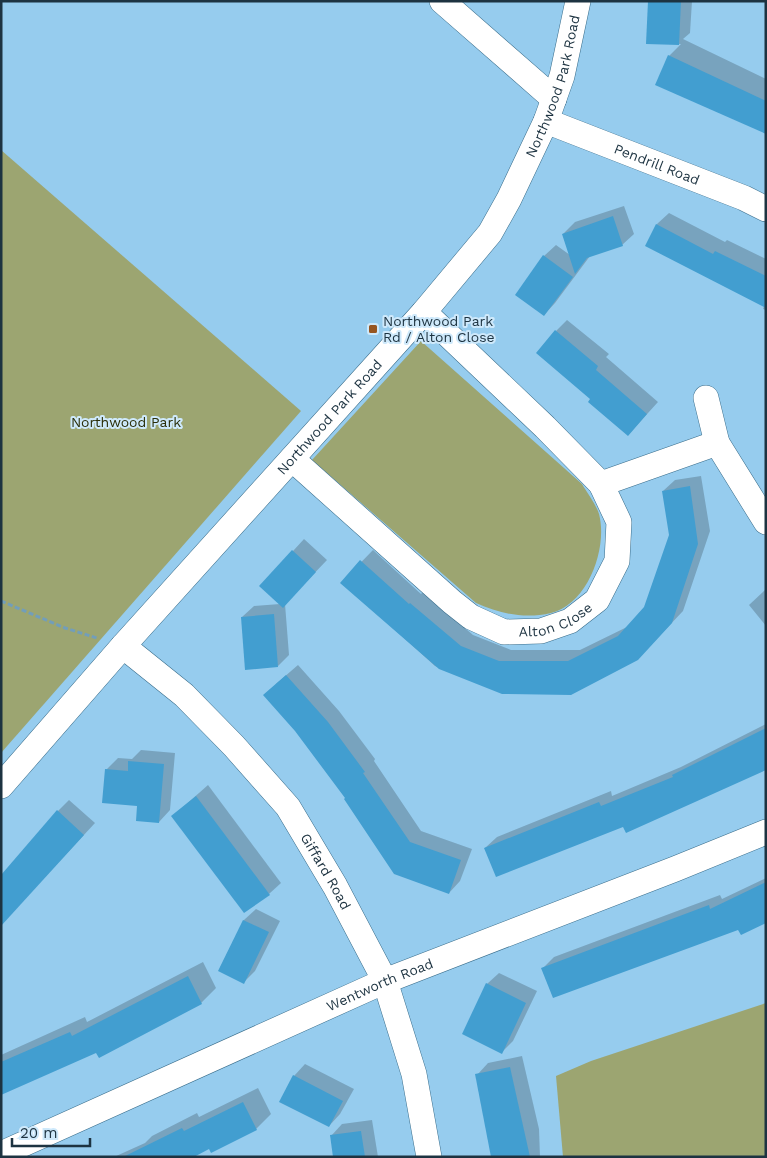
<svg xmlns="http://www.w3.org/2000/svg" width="767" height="1158" font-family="'Work Sans',sans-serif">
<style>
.green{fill:#9ca571}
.shadow{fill:#0003}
.building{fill:#429ed0}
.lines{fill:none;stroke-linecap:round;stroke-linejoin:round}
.minor-casing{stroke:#396d8b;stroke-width:26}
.path{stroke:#729eba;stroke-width:3;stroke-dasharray:5 2.5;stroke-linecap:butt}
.minor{stroke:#fff;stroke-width:25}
.poi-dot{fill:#965520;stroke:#cee9fb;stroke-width:2}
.labels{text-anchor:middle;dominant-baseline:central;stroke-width:4;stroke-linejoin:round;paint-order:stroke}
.street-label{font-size:14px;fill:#1d3341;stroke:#cee9fb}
.poi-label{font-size:14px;fill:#1d3341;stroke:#cee9fb;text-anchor:start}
.park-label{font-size:14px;fill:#2a2e08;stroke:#cee9fb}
</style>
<rect width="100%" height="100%" fill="#96ccee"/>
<g class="green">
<path d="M 1,150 L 301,411 L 1,753 Z"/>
<path d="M 421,341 L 582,484 C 587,493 596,504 599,514 C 608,548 588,604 551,613 C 525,619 500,614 476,603 L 312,460 Z"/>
<path d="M 766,1003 L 766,1157 L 563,1157 L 556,1076 L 591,1061 Z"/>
</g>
<g class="shadow">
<path d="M 649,1 L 692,1 L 690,33 L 683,39 L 766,79 L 766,132 L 669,56 L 681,44 L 647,43 Z"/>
<path d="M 624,206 L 634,234 L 622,245 L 590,256 L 555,303 L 544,315 L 516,295 L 544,256 L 556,245 L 570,255 L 563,234 L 575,222 Z"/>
<path d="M 669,213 L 725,242 L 727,240 L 766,259 L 766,310 L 763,309 L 764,306 L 647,245 L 657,224 Z"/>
<path d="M 567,320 L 609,354 L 606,357 L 658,402 L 628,435 L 592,399 L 556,331 Z"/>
<path d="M 701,476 L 710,531 L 683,611 L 649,647 L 502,693 L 435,666 L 342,582 L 373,550 L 421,594 L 423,592 L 473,635 L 511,650 L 580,650 L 629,626 L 645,608 L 670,535 L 663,491 L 675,480 Z"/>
<path d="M 304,539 L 327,560 L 285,604 L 289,655 L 278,666 L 242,617 L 254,606 L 280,604 L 261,586 Z"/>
<path d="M 766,589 L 766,626 L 749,605 Z"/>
<path d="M 298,665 L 339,711 L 375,759 L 374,761 L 421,831 L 472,849 L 460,881 L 449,893 L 347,798 L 276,684 Z"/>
<path d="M 766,724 L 766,768 L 624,825 L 485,848 L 497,837 L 611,791 L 612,796 L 681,767 Z"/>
<path d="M 141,750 L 175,753 L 170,810 L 159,822 L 106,770 L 118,758 L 132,759 Z"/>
<path d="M 208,785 L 281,883 L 269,894 L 173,816 Z"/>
<path d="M 69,800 L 95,823 L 44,878 L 58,811 Z"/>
<path d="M 766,878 L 766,922 L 543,968 L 554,957 L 720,895 L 722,899 Z"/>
<path d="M 256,909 L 280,921 L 255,971 L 244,982 L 219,970 L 244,920 Z"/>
<path d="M 203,962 L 216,988 L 201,1003 L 1,1094 L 1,1055 L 85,1017 L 87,1022 Z"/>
<path d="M 499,973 L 537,991 L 513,1041 L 502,1052 L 487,984 Z"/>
<path d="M 522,1056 L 539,1129 L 540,1157 L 493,1157 L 477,1075 L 488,1063 Z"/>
<path d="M 305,1064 L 354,1089 L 340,1114 L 329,1126 L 294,1076 Z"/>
<path d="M 258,1088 L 271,1114 L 256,1129 L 211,1151 L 210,1147 L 190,1157 L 114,1157 L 145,1143 L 152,1136 L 197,1113 L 199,1117 Z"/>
<path d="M 372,1120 L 378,1157 L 334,1157 L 331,1136 L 342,1124 Z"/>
</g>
<g class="building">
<path d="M 648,1 L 681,1 L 679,45 L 646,44 Z"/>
<path d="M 668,55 L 766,101 L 766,134 L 655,85 Z"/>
<path d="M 613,216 L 623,246 L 587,258 L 575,274 L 562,234 Z"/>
<path d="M 656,224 L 713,254 L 715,251 L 766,276 L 766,308 L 645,246 Z"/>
<path d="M 543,255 L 573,277 L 544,316 L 515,295 Z"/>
<path d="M 555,330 L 598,366 L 596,370 L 647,414 L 628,436 L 588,402 L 590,399 L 536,353 Z"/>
<path d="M 690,486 L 698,544 L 672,623 L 638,660 L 571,695 L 502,694 L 439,669 L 340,583 L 360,560 L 409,604 L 410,603 L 461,646 L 499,661 L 568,661 L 618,636 L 644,607 L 669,535 L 662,491 Z"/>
<path d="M 292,550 L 316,572 L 283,608 L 259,586 Z"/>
<path d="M 274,614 L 278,667 L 245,670 L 241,617 Z"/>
<path d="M 286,675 L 328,722 L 365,772 L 363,773 L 410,842 L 461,860 L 449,894 L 394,874 L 344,799 L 345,798 L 295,731 L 263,695 Z"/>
<path d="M 766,728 L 766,770 L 626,833 L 623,827 L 496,877 L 484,848 L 599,802 L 601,806 L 673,777 L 672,775 Z"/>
<path d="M 128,761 L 164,764 L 159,823 L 136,821 L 137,806 L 102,803 L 105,769 L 128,771 Z"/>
<path d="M 196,796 L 270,895 L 244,913 L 171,816 Z"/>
<path d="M 57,810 L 84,835 L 1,926 L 1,875 Z"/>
<path d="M 766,882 L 766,923 L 741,935 L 738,930 L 553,998 L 541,968 L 709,905 L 710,909 Z"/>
<path d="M 243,920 L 269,932 L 244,984 L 218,971 Z"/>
<path d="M 188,976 L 202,1004 L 99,1058 L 96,1053 L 1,1095 L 1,1062 L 70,1032 L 72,1036 Z"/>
<path d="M 486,983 L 526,1003 L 502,1054 L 462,1034 Z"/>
<path d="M 510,1067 L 530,1157 L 491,1157 L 475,1074 Z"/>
<path d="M 293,1075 L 343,1101 L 329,1127 L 279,1102 Z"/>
<path d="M 243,1102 L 257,1130 L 211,1153 L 209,1149 L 194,1157 L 123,1157 L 182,1128 L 184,1131 Z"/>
<path d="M 361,1131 L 365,1157 L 333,1157 L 330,1135 Z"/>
</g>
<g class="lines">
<g class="minor-casing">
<g id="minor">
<path d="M 442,1 L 554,99"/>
<path id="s1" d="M 546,121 L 744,198 L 766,209"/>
<path d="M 706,398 L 717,443 L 766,522"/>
<path id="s2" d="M 292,459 L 452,602 L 471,617 L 504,632 L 541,631 L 570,621 L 597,600 L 617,561 L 619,522 L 601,484 L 545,427 L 424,312"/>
<path d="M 601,484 L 717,443"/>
<path id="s3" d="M 123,646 L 184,695 L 234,746 L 288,807 L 335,886 L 385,981 L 414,1074 L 429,1157"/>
<path id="s4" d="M 1,786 L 123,646 L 424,312 L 490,233 L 509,199 L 546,121 L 562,76 L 578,1"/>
<path id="s5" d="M 1,1154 L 385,981 L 675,869 L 766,832"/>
</g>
</g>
<path class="path" d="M 1,601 L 65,628 L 97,638"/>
<use href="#minor" class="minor"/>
</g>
<rect class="poi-dot" x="368" y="324" width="10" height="10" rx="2.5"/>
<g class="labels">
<g class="street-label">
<text stroke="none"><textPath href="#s4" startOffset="899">Northwood Park Road</textPath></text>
<text stroke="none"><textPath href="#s1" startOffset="119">Pendrill Road</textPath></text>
<text stroke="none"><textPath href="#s4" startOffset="494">Northwood Park Road</textPath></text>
<text stroke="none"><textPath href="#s2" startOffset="329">Alton Close</textPath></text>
<text stroke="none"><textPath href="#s3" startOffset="306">Giffard Road</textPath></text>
<text stroke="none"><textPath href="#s5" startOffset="415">Wentworth Road</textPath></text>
</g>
<g class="poi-label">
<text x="383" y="321">Northwood Park<tspan x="383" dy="16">Rd / Alton Close</tspan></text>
</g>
<g class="park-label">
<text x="126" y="422">Northwood Park</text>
</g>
</g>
<rect width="767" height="1158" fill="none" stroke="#1d3341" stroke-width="5"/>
<path d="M12 1138v8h78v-8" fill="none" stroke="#1d3341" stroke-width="2.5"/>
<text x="20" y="1138" font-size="15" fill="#1d3341" stroke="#cee9fb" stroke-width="4" paint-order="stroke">20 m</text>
</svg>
